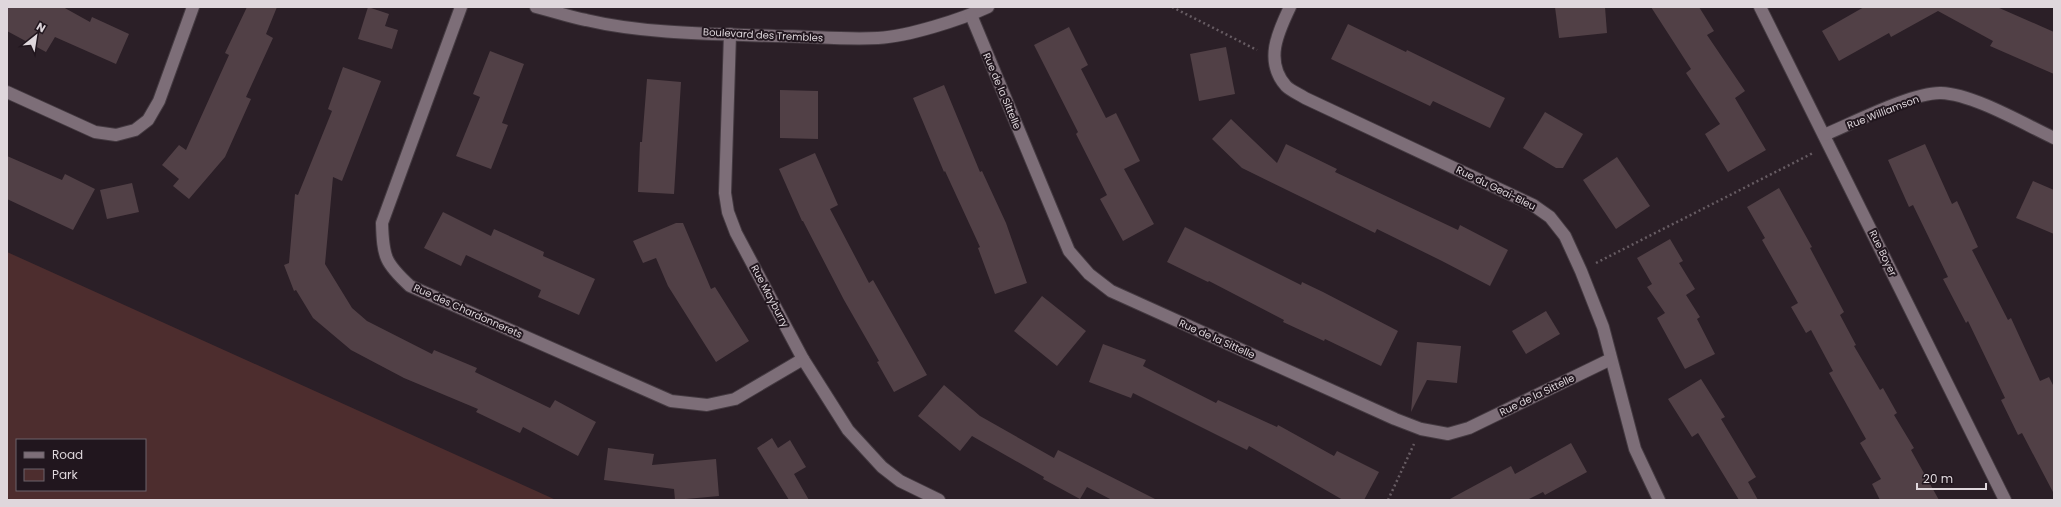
<svg xmlns="http://www.w3.org/2000/svg" width="2061" height="507" font-family="Poppins,sans-serif">
<style>
.green{fill:#4d2d2e;fill-rule:evenodd}
.building{fill:#514046}
.lines{fill:none;stroke-linecap:round;stroke-linejoin:round}
.minor-casing{stroke:#443a41;stroke-width:14}
.path{stroke:#675c63;stroke-width:2.5;stroke-dasharray:2 3;stroke-linecap:butt}
.minor{stroke:#7d6e78;stroke-width:12}
.labels{text-anchor:middle;dominant-baseline:central;stroke-width:4;stroke-linejoin:round;paint-order:stroke}
.street-label{font-size:10px;fill:#dfd7dc;stroke:#21161e}
</style>
<rect width="100%" height="100%" fill="#2b1f27"/>
<path class="green" d="M 7,252 L 556,500 L 7,500 ZM 17,440 L 145,440 L 145,490 L 17,490 Z"/>
<g class="building">
<path d="M 7,7 L 63,7 L 90,22 L 92,17 L 129,34 L 116,64 L 55,37 L 46,52 L 7,31 Z"/>
<path d="M 247,7 L 277,7 L 266,34 L 273,38 L 246,97 L 251,99 L 225,157 L 189,199 L 173,186 L 179,179 L 162,165 L 179,145 L 186,150 L 229,55 L 225,53 Z"/>
<path d="M 368,7 L 389,14 L 385,26 L 398,30 L 392,49 L 358,39 Z"/>
<path d="M 1555,7 L 1605,7 L 1607,33 L 1559,38 Z"/>
<path d="M 1651,7 L 1699,7 L 1714,31 L 1707,35 L 1745,91 L 1735,98 L 1766,150 L 1728,172 L 1705,134 L 1720,124 L 1686,73 L 1691,69 Z"/>
<path d="M 1864,7 L 1997,7 L 2054,32 L 2054,74 L 1990,46 L 1993,41 L 1938,11 L 1891,37 L 1889,33 L 1839,61 L 1822,31 Z"/>
<path d="M 1348,24 L 1406,52 L 1407,50 L 1505,98 L 1490,128 L 1433,101 L 1430,106 L 1331,59 Z"/>
<path d="M 1069,27 L 1088,65 L 1081,69 L 1106,118 L 1116,113 L 1140,161 L 1124,169 L 1154,224 L 1123,241 L 1100,199 L 1107,195 L 1076,134 L 1078,132 L 1034,45 Z"/>
<path d="M 1226,47 L 1235,94 L 1199,101 L 1190,54 Z"/>
<path d="M 490,51 L 524,64 L 502,123 L 508,125 L 491,169 L 456,156 L 480,97 L 473,94 Z"/>
<path d="M 343,67 L 381,81 L 342,181 L 333,177 L 325,264 L 352,308 L 367,321 L 432,354 L 434,350 L 477,368 L 475,372 L 550,408 L 555,400 L 596,422 L 578,456 L 523,427 L 520,433 L 476,412 L 478,409 L 404,378 L 351,350 L 313,318 L 296,290 L 294,291 L 284,265 L 289,263 L 295,194 L 298,195 L 332,111 L 328,109 Z"/>
<path d="M 647,79 L 681,82 L 674,194 L 638,192 L 640,142 L 642,142 Z"/>
<path d="M 944,85 L 980,172 L 982,171 L 1006,223 L 1027,283 L 995,294 L 978,248 L 980,247 L 945,171 L 944,172 L 913,98 Z"/>
<path d="M 780,90 L 818,91 L 818,139 L 780,138 Z"/>
<path d="M 1545,112 L 1583,134 L 1563,168 L 1556,168 L 1523,148 Z"/>
<path d="M 1231,119 L 1277,163 L 1286,144 L 1337,169 L 1335,172 L 1458,230 L 1460,225 L 1508,250 L 1490,286 L 1442,261 L 1377,229 L 1375,233 L 1242,168 L 1212,139 Z"/>
<path d="M 1925,144 L 1952,204 L 1957,201 L 1978,247 L 1972,250 L 2008,320 L 2011,318 L 2040,381 L 2049,377 L 2054,387 L 2054,494 L 2022,433 L 2018,435 L 2001,400 L 2005,398 L 1968,321 L 1966,323 L 1943,279 L 1948,277 L 1913,205 L 1909,207 L 1888,160 Z"/>
<path d="M 815,153 L 838,205 L 830,209 L 869,283 L 873,280 L 927,375 L 894,392 L 877,362 L 879,361 L 844,300 L 803,221 L 802,221 L 779,169 Z"/>
<path d="M 7,156 L 62,180 L 65,174 L 95,189 L 73,230 L 7,199 Z"/>
<path d="M 1617,157 L 1650,206 L 1616,229 L 1583,180 Z"/>
<path d="M 2033,181 L 2054,190 L 2054,234 L 2016,218 Z"/>
<path d="M 132,183 L 139,212 L 107,219 L 100,190 Z"/>
<path d="M 1779,188 L 1812,247 L 1810,248 L 1844,312 L 1840,315 L 1856,345 L 1854,346 L 1880,390 L 1883,388 L 1897,413 L 1894,415 L 1914,448 L 1911,450 L 1939,500 L 1880,500 L 1872,484 L 1881,479 L 1860,443 L 1866,439 L 1829,373 L 1833,371 L 1811,330 L 1806,333 L 1791,307 L 1798,303 L 1762,240 L 1765,238 L 1747,207 Z"/>
<path d="M 443,212 L 491,236 L 494,229 L 544,252 L 543,256 L 595,279 L 579,315 L 538,297 L 541,290 L 466,255 L 461,266 L 424,248 Z"/>
<path d="M 676,223 L 683,223 L 711,289 L 715,287 L 749,341 L 716,362 L 668,286 L 656,258 L 643,263 L 633,241 Z"/>
<path d="M 1185,227 L 1301,285 L 1302,282 L 1323,292 L 1398,331 L 1381,366 L 1325,339 L 1324,341 L 1283,322 L 1284,320 L 1209,281 L 1208,282 L 1167,262 Z"/>
<path d="M 1670,239 L 1683,261 L 1679,263 L 1695,289 L 1686,295 L 1700,317 L 1697,319 L 1715,354 L 1685,369 L 1657,318 L 1665,313 L 1647,287 L 1652,284 L 1637,258 Z"/>
<path d="M 1042,296 L 1086,331 L 1057,366 L 1014,331 Z"/>
<path d="M 1546,311 L 1560,334 L 1526,354 L 1512,331 Z"/>
<path d="M 1417,342 L 1461,346 L 1457,383 L 1427,380 L 1411,412 Z"/>
<path d="M 1103,344 L 1146,360 L 1143,366 L 1216,403 L 1218,400 L 1277,427 L 1278,425 L 1334,456 L 1337,451 L 1379,472 L 1364,500 L 1343,500 L 1249,446 L 1247,450 L 1133,393 L 1131,398 L 1089,382 Z"/>
<path d="M 1701,379 L 1725,417 L 1721,419 L 1756,477 L 1748,482 L 1758,500 L 1739,500 L 1698,433 L 1692,437 L 1668,399 Z"/>
<path d="M 944,385 L 980,416 L 1054,458 L 1058,450 L 1157,500 L 1112,500 L 1087,487 L 1080,499 L 1043,479 L 1044,477 L 972,436 L 960,451 L 918,416 Z"/>
<path d="M 772,438 L 778,448 L 790,440 L 806,467 L 794,474 L 809,500 L 789,500 L 757,448 Z"/>
<path d="M 1571,443 L 1587,472 L 1545,495 L 1543,492 L 1527,500 L 1448,500 L 1511,466 L 1515,474 Z"/>
<path d="M 608,448 L 654,454 L 652,465 L 716,459 L 719,496 L 675,500 L 674,489 L 604,480 Z"/>
</g>
<g class="lines">
<g class="minor-casing">
<g id="minor">
<path d="M 461,7 L 382,223 C 383,257 385,263 410,286 L 671,401 L 707,405 L 735,399 L 803,359"/>
<path d="M 536,7 C 553,11 569,17 586,20 C 645,34 715,34 775,36 C 810,36 844,40 878,38 C 909,36 960,20 988,7"/>
<path d="M 1290,7 C 1278,32 1264,61 1286,86 C 1291,91 1299,94 1305,98 L 1533,205 L 1550,217 L 1565,236 L 1581,271 L 1603,327 L 1635,449 L 1659,500"/>
<path d="M 1760,7 L 2005,500"/>
<path d="M 971,15 L 1069,251 L 1089,274 L 1111,291 L 1395,419 L 1421,429 L 1448,434 L 1469,428 L 1611,359"/>
<path d="M 730,34 L 725,193 L 728,212 L 736,233 L 803,359 L 848,430 L 882,467 L 900,481 L 939,500"/>
<path d="M 7,92 L 95,132 L 116,135 L 135,130 L 148,120 L 159,101 L 193,7"/>
<path d="M 1824,135 C 1853,123 1913,92 1941,93 C 1973,94 2024,124 2054,138"/>
</g>
</g>
<g class="path">
<path d="M 1172,7 L 1257,50"/>
<path d="M 1596,263 L 1813,153"/>
<path d="M 1388,500 L 1414,444"/>
</g>
<use href="#minor" class="minor"/>
</g>
<g class="labels">
<g class="street-label">
<text transform="translate(763 35) rotate(3)">Boulevard des Trembles</text>
<text transform="translate(1002 91) rotate(67)">Rue de la Sittelle</text>
<text transform="translate(1883 112) rotate(-21)">Rue Williamson</text>
<text transform="translate(1496 188) rotate(26)">Rue du Geai-Bleu</text>
<text transform="translate(1883 253) rotate(64)">Rue Boyer</text>
<text transform="translate(770 296) rotate(62)">Rue Mayburry</text>
<text transform="translate(468 311) rotate(24)">Rue des Chardonnerets</text>
<text transform="translate(1217 339) rotate(24)">Rue de la Sittelle</text>
<text transform="translate(1537 395) rotate(-26)">Rue de la Sittelle</text>
</g>
</g>
<rect width="2061" height="507" fill="none" stroke="#dfd7dc" stroke-width="16"/>
<rect x="16" y="439" width="130" height="52" fill="#21161e" stroke="#6d636a"/>
<rect x="24" y="452" width="20" height="6" fill="#7d6e78" stroke="#6d636a"/>
<text x="52" y="459" font-size="12" fill="#dfd7dc">Road</text>
<rect x="24" y="469" width="20" height="12" fill="#4d2d2e" stroke="#6d636a"/>
<text x="52" y="479" font-size="12" fill="#dfd7dc">Park</text>
<g transform="translate(36 36) rotate(30)" stroke="#21161e" stroke-width="3" paint-order="stroke">
<path d="M0-3L7 15L0 10L-7 15Z" fill="#dfd7dc"/>
<text y="-6" font-size="11" font-weight="bold" text-anchor="middle" fill="#dfd7dc">N</text>
</g>
<path d="M1917 483v6h69v-6" fill="none" stroke="#dfd7dc" stroke-width="2"/>
<text x="1923" y="483" font-size="12" fill="#dfd7dc" stroke="#21161e" stroke-width="3" paint-order="stroke">20 m</text>
</svg>
